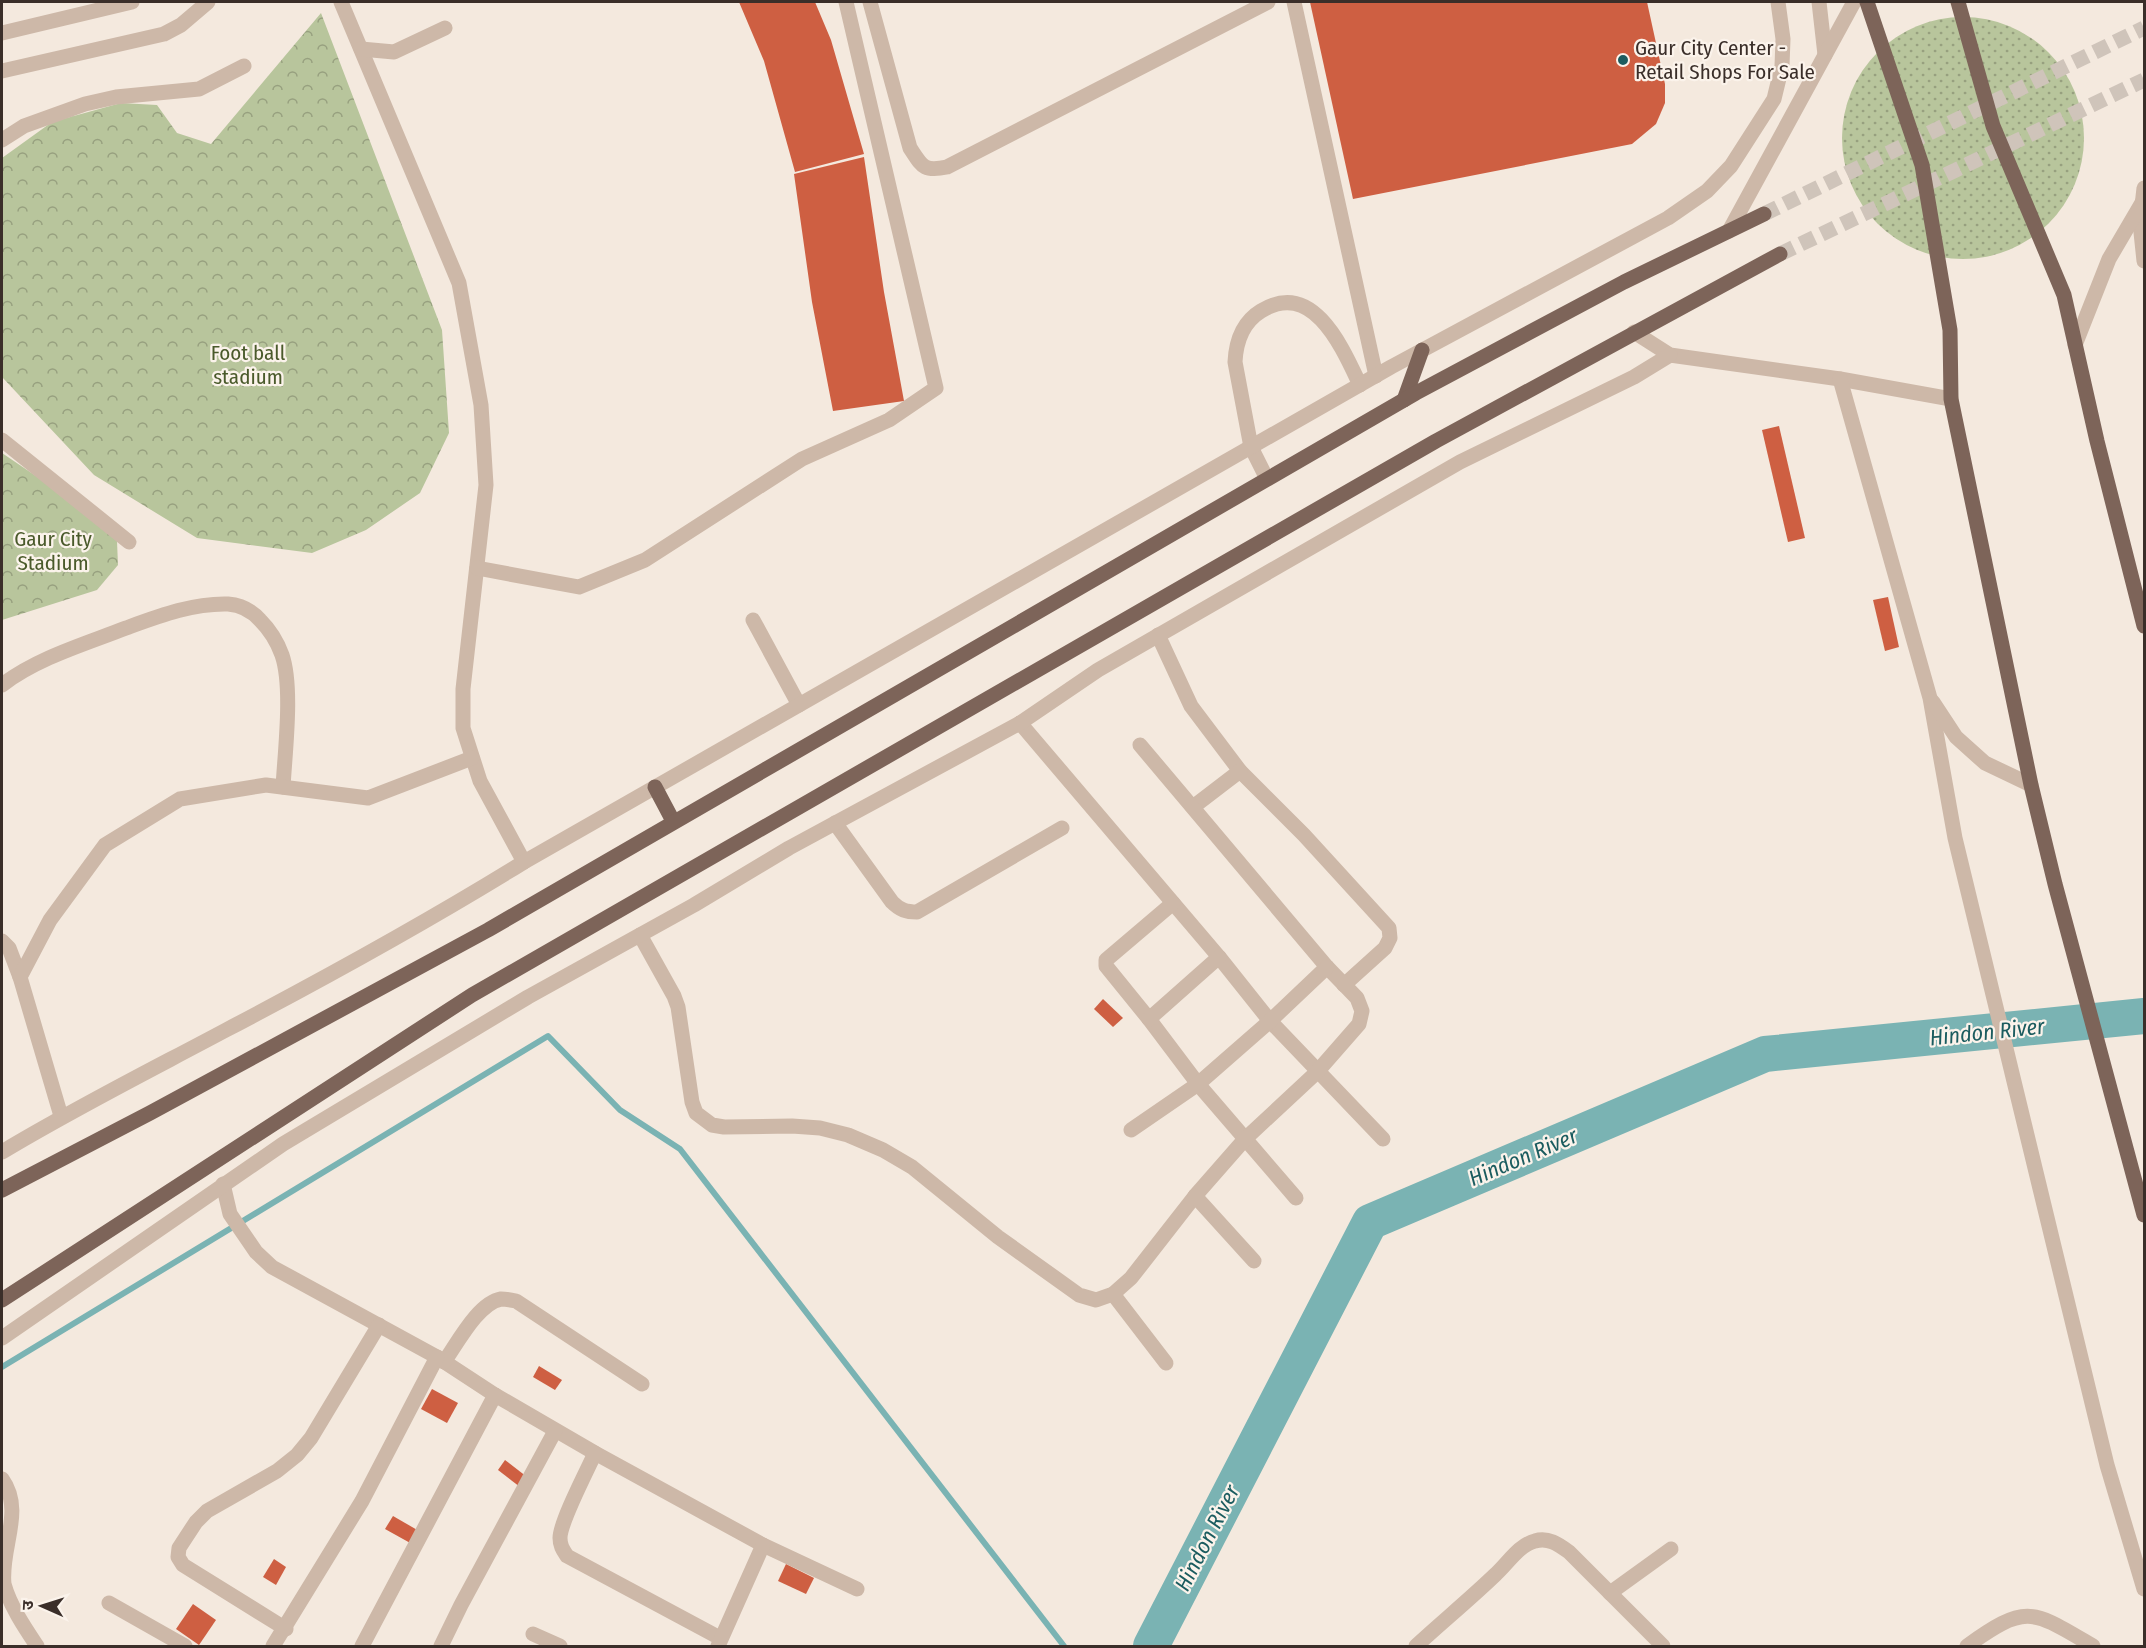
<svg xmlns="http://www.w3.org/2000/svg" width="2146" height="1648" font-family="'Fira Sans Condensed','Noto Sans Devanagari',sans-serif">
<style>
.grass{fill:url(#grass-dots)}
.forest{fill:url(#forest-crowns)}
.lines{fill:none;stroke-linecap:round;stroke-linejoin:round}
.stream{stroke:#7ab3b3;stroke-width:6}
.river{stroke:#7ab3b3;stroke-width:36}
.building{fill:#ce5f42}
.major-tunnel{stroke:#cfc4ba;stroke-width:15;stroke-dasharray:15 8;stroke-linecap:butt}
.minor{stroke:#cdb8a8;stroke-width:15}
.major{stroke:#7d6459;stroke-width:15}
.poi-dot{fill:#1b5c5f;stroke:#fbf3eb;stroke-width:2}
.labels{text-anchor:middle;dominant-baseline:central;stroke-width:4.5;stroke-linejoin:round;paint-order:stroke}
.poi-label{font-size:21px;fill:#3a2e29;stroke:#fbf3eb;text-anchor:start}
.park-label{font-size:21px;fill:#4a5a2b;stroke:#fbf3eb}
.water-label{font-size:22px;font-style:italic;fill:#1b5c5f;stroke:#fbf3eb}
</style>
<defs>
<pattern id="grass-dots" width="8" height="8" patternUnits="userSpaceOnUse" patternTransform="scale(1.5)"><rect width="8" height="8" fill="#b8c59c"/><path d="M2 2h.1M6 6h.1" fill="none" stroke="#97a07f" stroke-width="1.8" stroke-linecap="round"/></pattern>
<pattern id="forest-crowns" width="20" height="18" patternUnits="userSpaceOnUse" patternTransform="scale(1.5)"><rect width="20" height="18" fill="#b8c59c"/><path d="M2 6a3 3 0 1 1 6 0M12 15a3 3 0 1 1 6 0" fill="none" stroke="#97a07f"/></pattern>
</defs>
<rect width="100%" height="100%" fill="#f4e9de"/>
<circle class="grass" cx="1963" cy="138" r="121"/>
<g class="forest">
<path d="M 321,13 L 442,330 L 449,433 L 420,493 L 366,530 L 312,553 L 197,538 L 94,475 L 2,377 L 2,158 L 52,122 L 121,103 L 157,105 L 177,133 L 211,144 Z"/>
<path d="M 2,453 L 67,497 L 117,541 L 118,565 L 97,590 L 2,620 Z"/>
</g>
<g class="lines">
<path class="stream" d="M 2,1367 L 548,1036 L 620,1110 L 680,1149 L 1064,1646"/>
<path class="river" d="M 1151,1646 L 1370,1222 L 1765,1054 L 2144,1016"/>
</g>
<g class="building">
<path d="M 739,2 L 815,2 L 831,40 L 864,154 L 795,172 L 764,61 Z"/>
<path d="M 1310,2 L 1647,2 L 1665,84 L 1665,103 L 1656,124 L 1632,144 L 1353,199 Z"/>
<path d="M 864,157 L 884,292 L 904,401 L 833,411 L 812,302 L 794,174 Z"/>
<path d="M 1779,426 L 1805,538 L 1788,542 L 1762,430 Z"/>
<path d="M 1888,597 L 1899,647 L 1885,651 L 1873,600 Z"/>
<path d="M 1103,999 L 1123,1018 L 1113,1027 L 1094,1009 Z"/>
<path d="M 539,1366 L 562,1380 L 555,1390 L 533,1377 Z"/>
<path d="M 432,1389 L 458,1403 L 447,1423 L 421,1409 Z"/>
<path d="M 505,1460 L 527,1477 L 520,1487 L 498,1470 Z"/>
<path d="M 393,1516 L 419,1531 L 412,1544 L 385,1529 Z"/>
<path d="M 274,1559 L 286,1567 L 276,1585 L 263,1577 Z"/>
<path d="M 786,1564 L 814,1578 L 806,1594 L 778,1581 Z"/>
<path d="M 193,1604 L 216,1620 L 199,1645 L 176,1629 Z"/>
</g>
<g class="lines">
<g class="major-tunnel">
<path d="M 1764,214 L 2144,28"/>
<path d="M 1780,254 L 2144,80"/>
</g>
<g class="minor">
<path d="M 341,2 L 459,283 L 481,405 L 486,485 L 463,689 L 463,728 L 480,781 L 524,862"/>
<path d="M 870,2 L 910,148 C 922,166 923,172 947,167 L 1268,2"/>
<path d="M 1294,2 L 1376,376"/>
<path d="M 1819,2 L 1825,55"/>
<path d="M 2,33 L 132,2"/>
<path d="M 361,49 L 394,52 L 445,28"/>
<path d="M 2,71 L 164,34 L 181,25 L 208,2"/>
<path d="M 2,140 L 24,126 L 85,104 L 116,97 L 199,89 L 244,66"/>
<path d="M 2144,188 L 2140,223 L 2144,261"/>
<path d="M 1729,231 L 1854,2"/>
<path d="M 1634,332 L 1670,355 L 1840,379 L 1951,399"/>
<path d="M 2075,345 L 2109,259 L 2143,201"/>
<path d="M 1840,379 L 1930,698 L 1955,838 L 2107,1465 L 2144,1589"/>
<path d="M 2,440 L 129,542"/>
<path d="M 1267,479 L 1251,447 L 1235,362 C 1236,342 1243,322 1261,311 C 1313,279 1342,347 1360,385"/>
<path d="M 477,568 L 579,587 L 645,560 L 802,459 L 889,420 L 936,388 L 846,2"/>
<path d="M 753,620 L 799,705"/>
<path d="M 1158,635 L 1191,706 L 1240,771 L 1304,835 L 1389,928 L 1390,938 L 1385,948 L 1344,985"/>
<path d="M 2,685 C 37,658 85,644 126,628 C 159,616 193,603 228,604 C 241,605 252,611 260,620 C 270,630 277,641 282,655 C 293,687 285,751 283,787"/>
<path d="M 1933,702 L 1956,737 L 1985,763 L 2031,785"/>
<path d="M 1020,723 L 1219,957 L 1270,1021 L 1383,1139"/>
<path d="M 1193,807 L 1240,771"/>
<path d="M 835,823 L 892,902 C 900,910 906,912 917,912 L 1062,828"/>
<path d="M 1173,903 L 1106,960 L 1106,966 L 1149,1019 L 1198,1084 L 1296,1198"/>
<path d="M 640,935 L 674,996 L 678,1007 L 692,1102 L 696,1113 L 712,1125 L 724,1127 L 792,1126 L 820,1128 L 848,1135 L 883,1150 L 912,1167 L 998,1237 L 1079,1295 L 1096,1300 L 1113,1294 L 1131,1278 L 1195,1196 L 1245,1139 L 1317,1072 L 1359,1024 L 1362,1011 L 1357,998 L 1327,967 L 1140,745"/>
<path d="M 2,941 L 9,948 L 20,977 L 61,1116"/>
<path d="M 20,977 L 50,920 L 105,845 L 180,799 L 266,785 L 368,798 L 472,758"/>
<path d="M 1149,1019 L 1219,957"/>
<path d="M 1131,1130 L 1198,1084 L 1270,1021 L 1327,967"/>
<path d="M 2,1152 C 75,1108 151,1070 226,1030 C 327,977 427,922 524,862 L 1391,367 L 1668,218 L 1707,191 L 1731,166 L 1774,99 L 1782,66 L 1783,39 L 1778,2"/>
<path d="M 223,1184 L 230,1214 L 256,1252 L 272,1267 L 437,1357 L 495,1395 L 595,1453 L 763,1545 L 857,1589"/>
<path d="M 1195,1196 L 1254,1261"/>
<path d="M 1113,1294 L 1166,1363"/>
<path d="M 2,1338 L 283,1144 L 528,997 L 694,905 L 789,848 L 1020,723 L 1098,670 L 1460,462 L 1634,377 L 1670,355"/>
<path d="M 444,1362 C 457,1344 478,1303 501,1299 C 506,1299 511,1300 516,1301 L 642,1384"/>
<path d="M 595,1453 C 587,1471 560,1522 560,1538 C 560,1546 563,1550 567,1556 L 720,1638"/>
<path d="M 2,1479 C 25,1511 0,1548 4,1584 C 10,1606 25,1628 37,1646"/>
<path d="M 1610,1593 L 1671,1549"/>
<path d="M 109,1603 L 185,1646"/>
<path d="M 286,1629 L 183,1565 L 178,1557 L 179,1548 L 196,1522 L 207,1511 L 277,1471 L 297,1455 L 311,1438 L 379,1325"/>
<path d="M 533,1634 L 560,1646"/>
<path d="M 273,1646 L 362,1501 L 437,1357"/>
<path d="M 362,1646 L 495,1395"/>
<path d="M 441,1646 L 461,1605 L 555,1431"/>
<path d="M 718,1646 L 763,1545"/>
<path d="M 1416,1646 C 1442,1622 1470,1599 1496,1574 C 1508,1563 1519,1545 1535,1541 C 1548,1537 1558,1544 1569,1552 L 1663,1646"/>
<path d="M 1967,1646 C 2027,1603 2032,1610 2093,1646"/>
</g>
<g class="major">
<path d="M 1867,2 L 1922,165 L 1950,330 L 1951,399 L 2031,785 L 2055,884 L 2144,1215"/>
<path d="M 1958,2 L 1993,126 L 2064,295 L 2097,441 L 2144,626"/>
<path d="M 1404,400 L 1422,350"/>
<path d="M 655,787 L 673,821"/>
<path d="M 2,1190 L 150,1113 L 488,930 L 1416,393 L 1624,282 L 1764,214"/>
<path d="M 2,1300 L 472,995 L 1436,441 L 1780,254"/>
</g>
</g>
<circle class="poi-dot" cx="1623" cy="60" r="6"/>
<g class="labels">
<g class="poi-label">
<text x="1635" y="48">Gaur City Center -<tspan x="1635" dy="24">Retail Shops For Sale</tspan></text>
</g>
<g class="park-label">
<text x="248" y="353">Foot ball<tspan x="248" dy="24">stadium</tspan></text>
<text x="53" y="539">Gaur City<tspan x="53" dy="24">Stadium</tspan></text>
</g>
<g class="water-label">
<text transform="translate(1987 1032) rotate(-6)">Hindon River</text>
<text transform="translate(1523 1157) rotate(-23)">Hindon River</text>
<text transform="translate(1207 1538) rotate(-63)">Hindon River</text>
</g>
</g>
<rect width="2146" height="1648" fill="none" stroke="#3a2e29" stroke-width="6"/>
<g transform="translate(42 1606) rotate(273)" stroke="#fbf3eb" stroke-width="4.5" paint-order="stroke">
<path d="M0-4.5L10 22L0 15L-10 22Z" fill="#3a2e29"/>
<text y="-9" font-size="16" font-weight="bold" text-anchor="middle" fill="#3a2e29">उ</text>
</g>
</svg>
